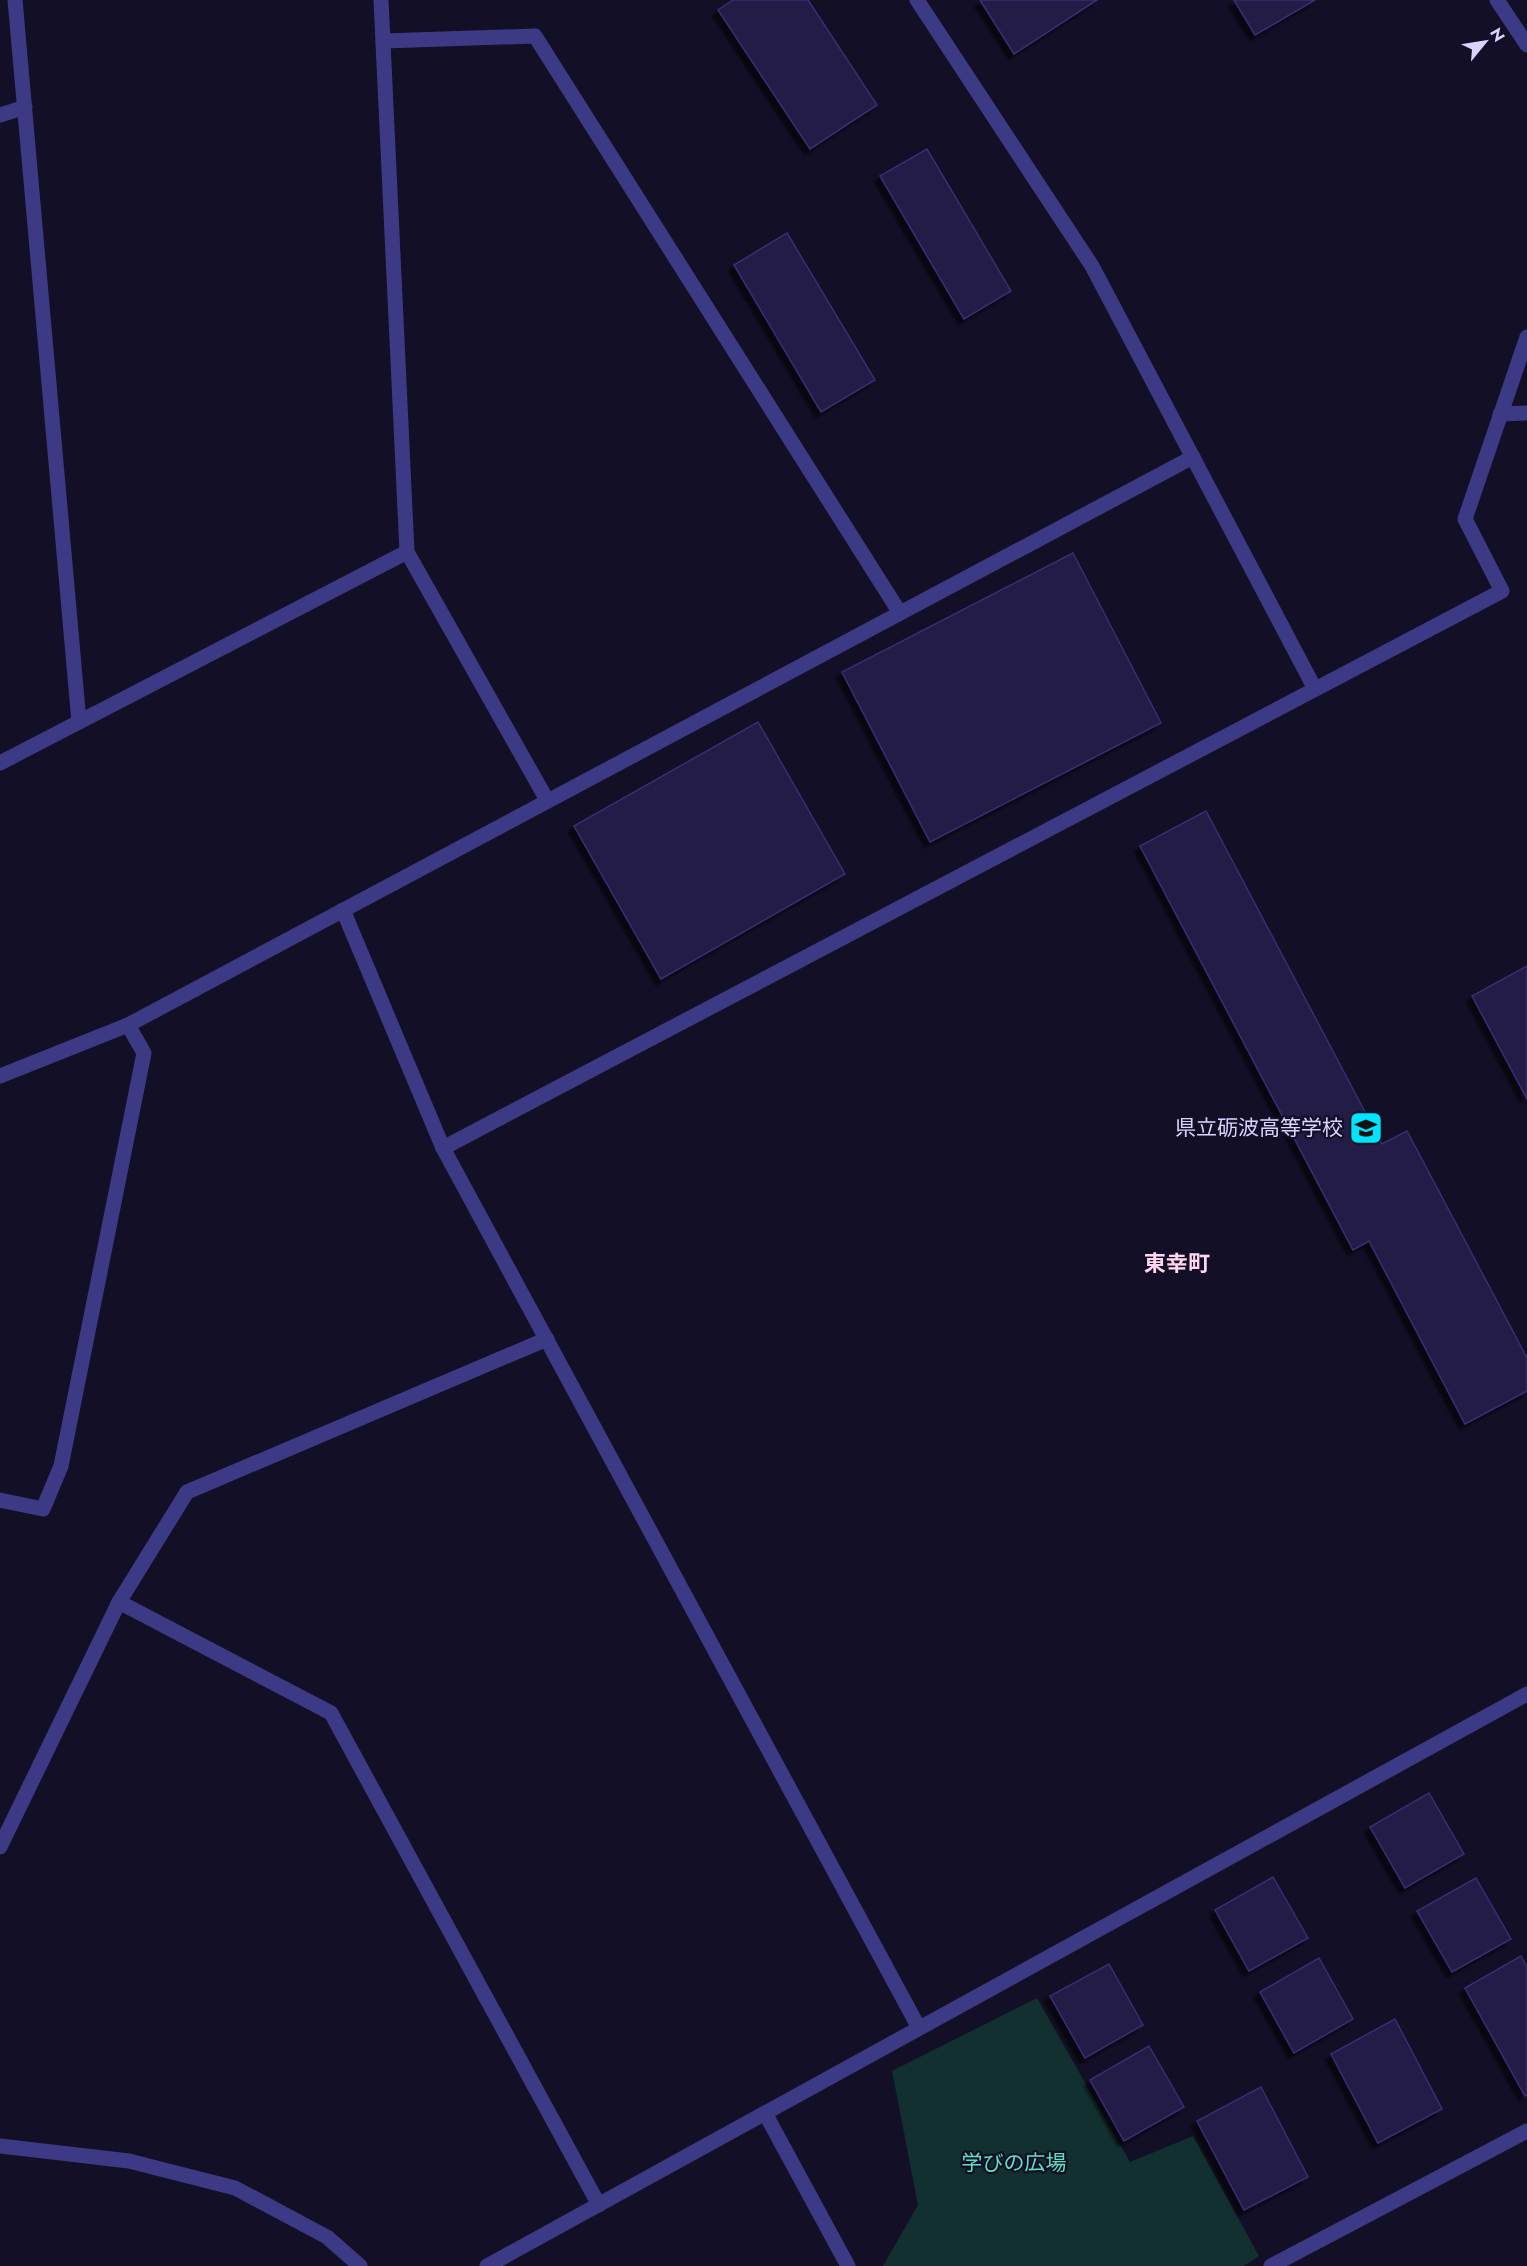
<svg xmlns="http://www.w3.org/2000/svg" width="1527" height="2266" font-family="Jost,'Noto Sans JP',sans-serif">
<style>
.green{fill:#12302f}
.building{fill:#241b47;stroke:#3b2d73;stroke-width:1.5;filter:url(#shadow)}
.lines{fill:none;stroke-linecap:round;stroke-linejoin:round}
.minor{stroke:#3d3a85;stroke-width:15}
.tertiary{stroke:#3d3a85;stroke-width:15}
.labels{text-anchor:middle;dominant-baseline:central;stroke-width:4.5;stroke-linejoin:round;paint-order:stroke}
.poi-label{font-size:21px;fill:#d9d4ff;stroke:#130f26;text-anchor:end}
.park-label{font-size:21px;fill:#5fe0c0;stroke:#130f26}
.neighbourhood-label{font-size:22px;font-weight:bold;fill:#ffd6f0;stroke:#130f26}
</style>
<defs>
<filter id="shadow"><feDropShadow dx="-5.5" dy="5.5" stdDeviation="1.5" flood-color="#0009"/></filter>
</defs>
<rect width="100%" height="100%" fill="#130f26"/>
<path class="green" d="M 1037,1998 L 1130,2162 L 1193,2136 L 1259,2256 L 1244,2266 L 883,2266 L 918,2205 L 892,2071 Z"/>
<g class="building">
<path d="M 733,0 L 808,0 L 877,105 L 810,149 L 718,10 Z"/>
<path d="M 980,0 L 1097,0 L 1014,54 Z"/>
<path d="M 1234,0 L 1315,0 L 1255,35 Z"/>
<path d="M 927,149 L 1011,291 L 964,319 L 880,176 Z"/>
<path d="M 787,233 L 875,380 L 821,412 L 734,265 Z"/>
<path d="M 1073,553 L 1161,723 L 930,842 L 842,672 Z"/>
<path d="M 758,722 L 845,874 L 661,979 L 574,826 Z"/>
<path d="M 1206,811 L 1382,1144 L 1407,1131 L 1527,1358 L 1527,1391 L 1465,1424 L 1369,1241 L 1353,1250 L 1140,846 Z"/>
<path d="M 1527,966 L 1527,1099 L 1472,996 Z"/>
<path d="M 1429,1793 L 1464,1854 L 1405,1888 L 1370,1827 Z"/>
<path d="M 1273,1877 L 1308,1938 L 1249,1971 L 1215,1910 Z"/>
<path d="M 1476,1878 L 1511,1939 L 1452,1972 L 1417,1911 Z"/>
<path d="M 1521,1956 L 1527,1967 L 1527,2094 L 1525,2096 L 1465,1988 Z"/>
<path d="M 1319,1958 L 1353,2019 L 1294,2053 L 1260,1992 Z"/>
<path d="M 1109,1964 L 1143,2025 L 1085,2058 L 1050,1996 Z"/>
<path d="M 1395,2019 L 1442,2109 L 1378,2143 L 1331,2054 Z"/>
<path d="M 1149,2046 L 1184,2107 L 1124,2141 L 1090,2080 Z"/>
<path d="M 1261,2087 L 1308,2177 L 1244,2210 L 1197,2121 Z"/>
</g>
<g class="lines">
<g class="minor">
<path d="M 15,0 L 79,722"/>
<path d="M 381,0 L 407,552 L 547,800"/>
<path d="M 917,0 L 1092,266 L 1315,689"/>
<path d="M 383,41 L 535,36 L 900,613"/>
<path d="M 0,115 L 25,107"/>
<path d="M 1500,414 L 1527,413"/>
<path d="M 0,763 L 407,552"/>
<path d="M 343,910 L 443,1148 L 919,2028"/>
<path d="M 0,1076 L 128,1025 L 1193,457"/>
<path d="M 443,1148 L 1502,591 L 1465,519 L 1527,337"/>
<path d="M 0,1500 L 43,1509 L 61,1466 L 144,1053 L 128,1025"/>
<path d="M 119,1602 L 331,1713 L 599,2205"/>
<path d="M 0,1847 L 119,1602 L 187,1492 L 547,1339"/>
<path d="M 765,2113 L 848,2266"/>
<path d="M 487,2266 L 1527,1694"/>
<path d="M 1271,2266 L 1527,2131"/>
</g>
<g class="tertiary">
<path d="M 1497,0 L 1527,45"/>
<path d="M 0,2146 L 129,2161 L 235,2188 L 327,2237 L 360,2266"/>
</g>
</g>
<defs>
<g id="school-square" transform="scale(1.725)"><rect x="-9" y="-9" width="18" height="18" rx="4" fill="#00e5ff" stroke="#130f26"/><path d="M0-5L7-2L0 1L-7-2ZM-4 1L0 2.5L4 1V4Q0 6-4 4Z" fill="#111"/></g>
</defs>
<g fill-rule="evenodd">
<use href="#school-square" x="1366" y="1128"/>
</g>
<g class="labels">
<g class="poi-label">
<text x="1343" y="1128">県立砺波高等学校</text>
</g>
<g class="park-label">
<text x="1014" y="2163">学びの広場</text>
</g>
<g class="neighbourhood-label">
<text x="1177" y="1263">東幸町</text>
</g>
</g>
<g transform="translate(1485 42) rotate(60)" stroke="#130f26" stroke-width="4.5" paint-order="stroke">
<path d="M0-4.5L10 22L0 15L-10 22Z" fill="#d9d4ff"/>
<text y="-9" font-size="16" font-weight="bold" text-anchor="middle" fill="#d9d4ff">N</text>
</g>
</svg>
